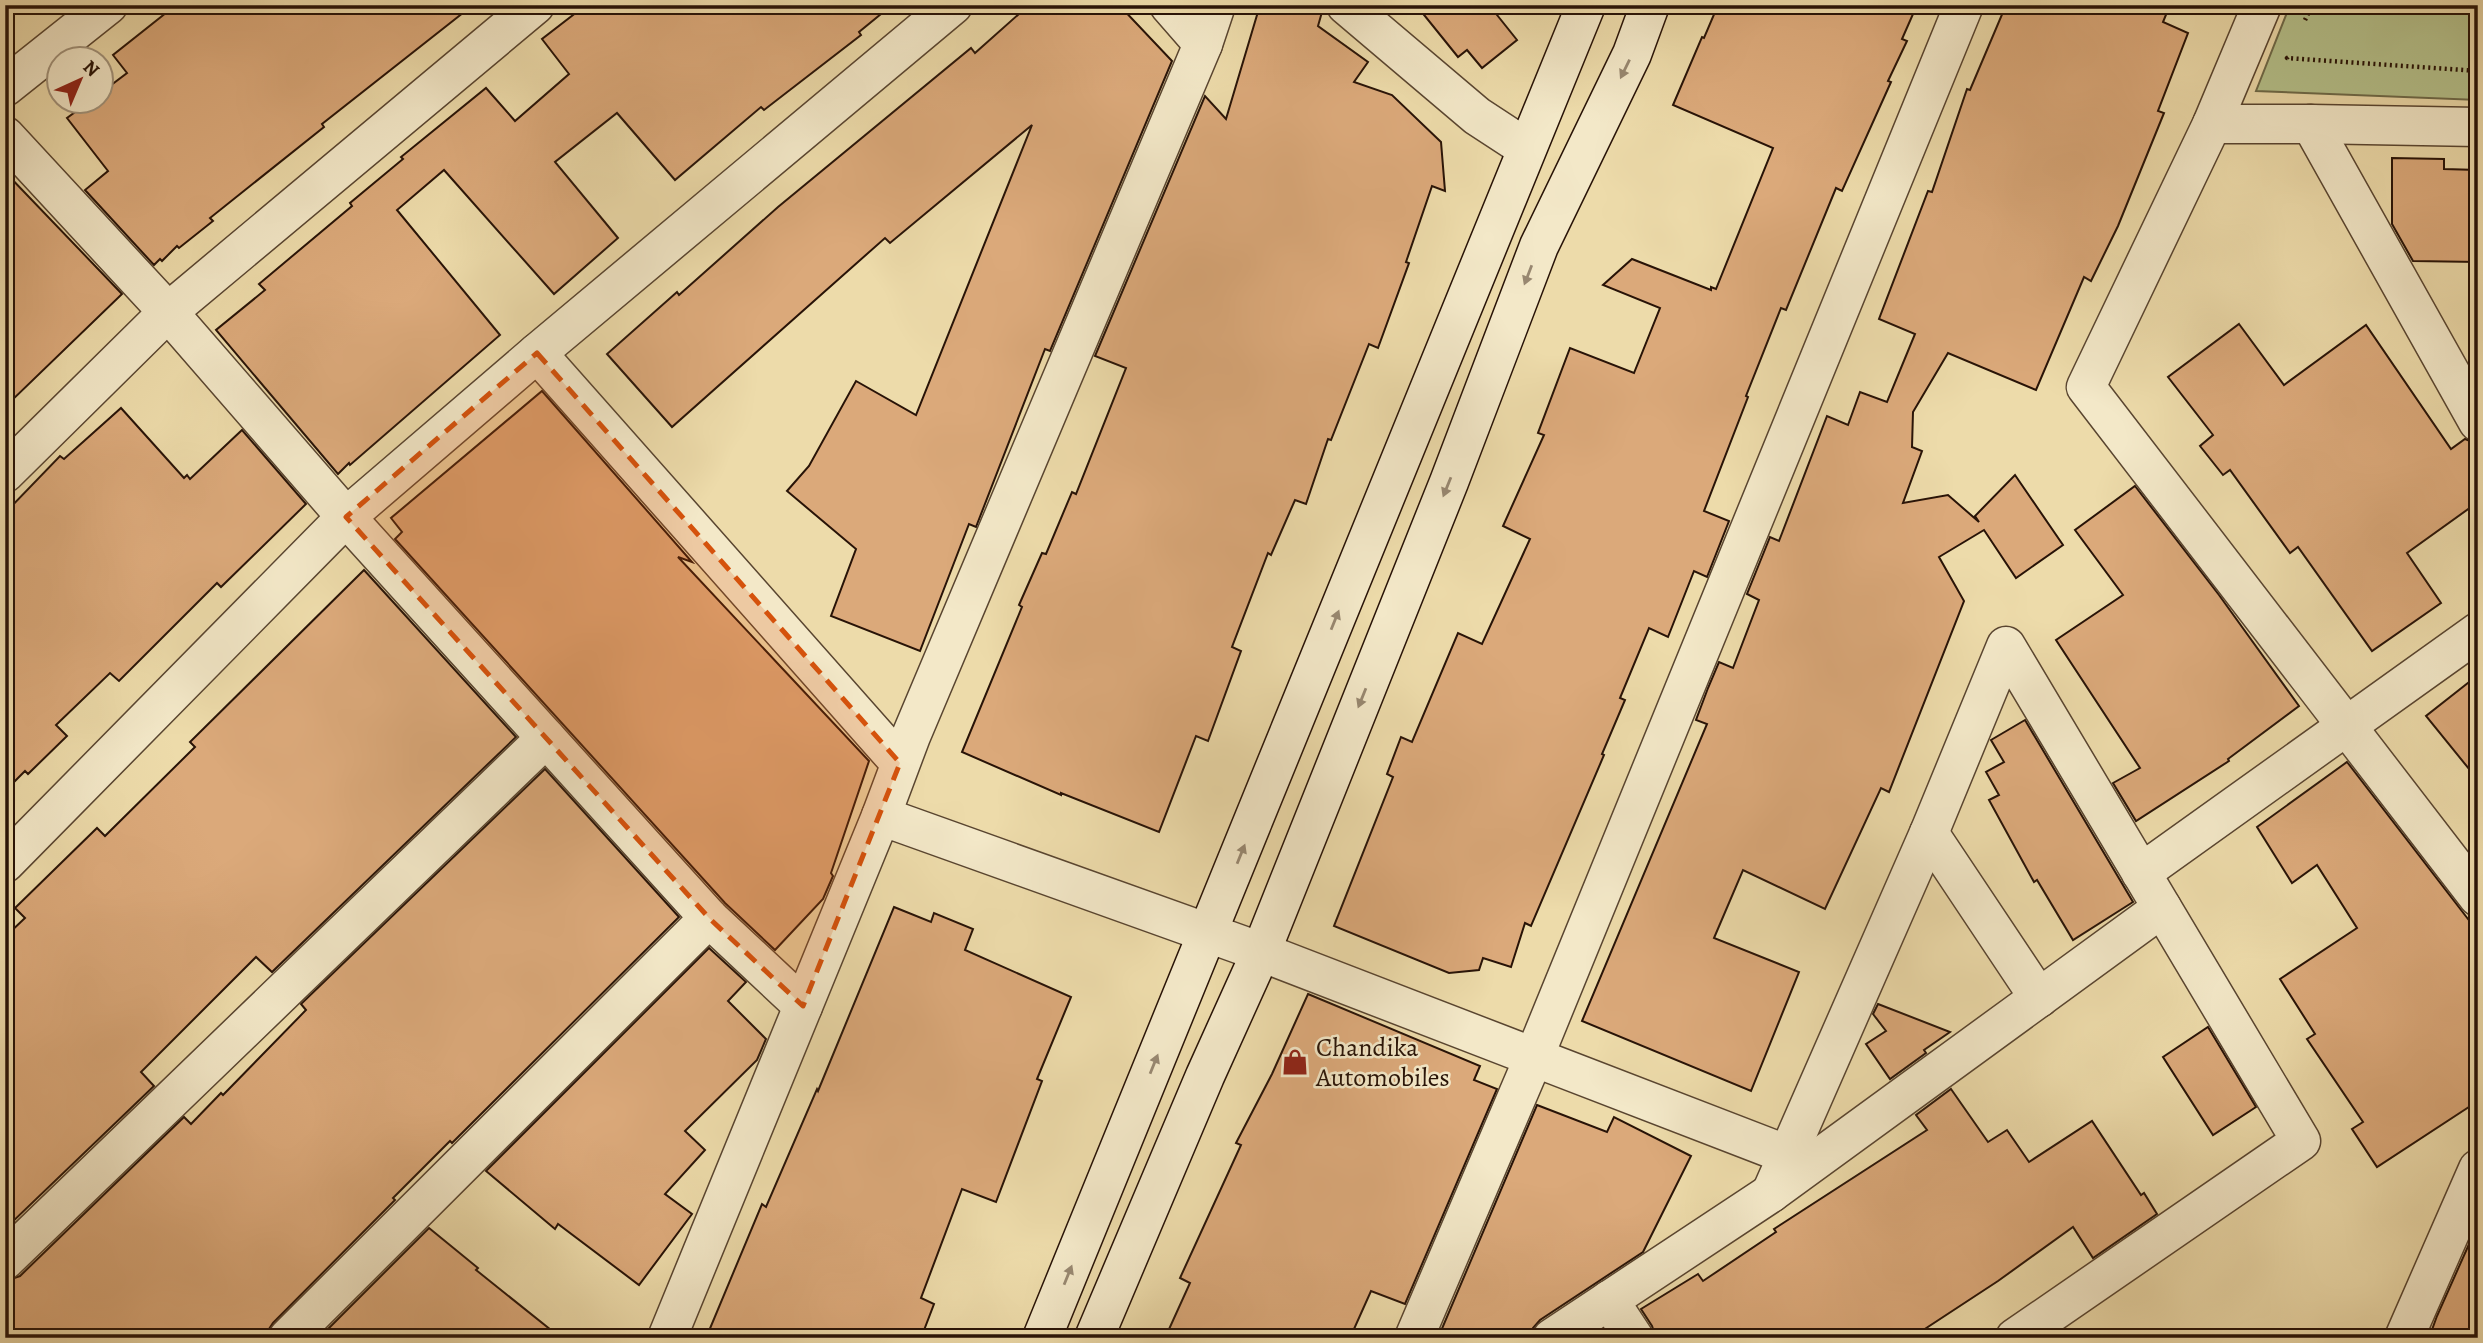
<svg xmlns="http://www.w3.org/2000/svg" width="2483" height="1343" font-family="Alegreya,serif">
<style>
.green{fill:#b5c18b;stroke:#6e6a49;stroke-width:2}
.building{fill:#dba97a;stroke:#281307;stroke-width:2}
.lines{fill:none;stroke-linecap:round;stroke-linejoin:round}
.street-casing{stroke:#594530;stroke-width:41}
.secondary-casing{stroke:#281307;stroke-width:41}
.path{stroke:#281307;stroke-width:4.5;stroke-dasharray:2 3.5;stroke-linecap:butt}
.street{stroke:#f3e8c8;stroke-width:38}
.secondary{stroke:#f3e8c8;stroke-width:38}
.oneway{fill:#988871}
.marked{fill:#d5520c;fill-opacity:0.2;stroke:#d5520c;stroke-width:5;stroke-dasharray:14 9;stroke-linejoin:round}
.labels{text-anchor:middle;dominant-baseline:central;stroke-width:5;stroke-linejoin:round;paint-order:stroke}
.poi-label{font-size:26px;fill:#281307;stroke:#f3e8c8;text-anchor:start}
</style>
<rect width="100%" height="100%" fill="#eddbaa"/>
<filter id="stains"><feTurbulence type="fractalNoise" baseFrequency=".00286" numOctaves="4"/><feColorMatrix values="0 0 0 0 .2 0 0 0 0 .09 0 0 0 0 .02 0 0 0 .5 -.17"/></filter>
<radialGradient id="worn" r=".72"><stop offset=".6" stop-color="#630" stop-opacity="0"/><stop offset="1" stop-color="#630" stop-opacity=".3"/></radialGradient>
<path class="green" d="M 2290,5 L 2478,5 L 2478,100 L 2256,91 Z"/>
<g class="building">
<path d="M 176,5 L 473,5 L 322,124 L 324,127 L 210,218 L 213,221 L 179,248 L 177,246 L 162,261 L 160,259 L 154,265 L 85,190 L 108,171 L 67,118 L 89,102 L 102,102 L 102,92 L 127,73 L 113,55 Z"/>
<path d="M 586,5 L 892,5 L 859,32 L 861,35 L 764,110 L 761,107 L 675,180 L 617,113 L 555,162 L 618,238 L 554,294 L 444,170 L 397,210 L 500,335 L 350,465 L 349,463 L 338,474 L 216,330 L 265,290 L 259,284 L 352,206 L 350,203 L 403,159 L 401,157 L 486,88 L 515,121 L 569,74 L 542,39 Z"/>
<path d="M 1029,5 L 1119,5 L 1172,61 L 1050,351 L 1045,349 L 976,527 L 969,524 L 920,651 L 831,616 L 856,549 L 787,491 L 809,466 L 856,381 L 916,415 L 1032,125 L 890,243 L 885,238 L 672,427 L 607,354 L 677,292 L 679,295 L 778,207 L 971,48 L 975,53 Z"/>
<path d="M 1260,5 L 1324,5 L 1318,26 L 1368,62 L 1354,82 L 1392,95 L 1441,142 L 1445,191 L 1432,186 L 1406,262 L 1409,263 L 1378,348 L 1369,344 L 1331,440 L 1328,439 L 1306,504 L 1295,500 L 1271,555 L 1268,553 L 1232,647 L 1241,651 L 1208,741 L 1196,736 L 1159,832 L 1061,793 L 1061,795 L 962,752 L 1022,607 L 1019,605 L 1042,553 L 1046,554 L 1072,492 L 1076,494 L 1126,368 L 1095,356 L 1205,96 L 1226,119 Z"/>
<path d="M 1416,5 L 1489,5 L 1517,40 L 1482,68 L 1467,50 L 1458,57 Z"/>
<path d="M 1718,5 L 1917,5 L 1902,39 L 1907,41 L 1888,81 L 1891,82 L 1842,191 L 1836,188 L 1786,310 L 1781,308 L 1746,396 L 1748,397 L 1704,511 L 1729,521 L 1707,577 L 1694,571 L 1668,637 L 1649,628 L 1620,698 L 1625,700 L 1602,754 L 1604,755 L 1531,926 L 1525,923 L 1511,967 L 1483,958 L 1479,970 L 1449,973 L 1334,926 L 1393,777 L 1387,774 L 1401,737 L 1412,742 L 1458,633 L 1482,644 L 1530,539 L 1503,526 L 1544,435 L 1538,433 L 1570,348 L 1634,373 L 1660,308 L 1603,285 L 1632,259 L 1711,290 L 1711,287 L 1716,289 L 1773,148 L 1673,105 L 1702,37 L 1704,38 Z"/>
<path d="M 2006,5 L 2170,5 L 2163,22 L 2188,33 L 2158,111 L 2164,113 L 2118,226 L 2091,281 L 2084,277 L 2036,390 L 1948,353 L 1913,412 L 1912,447 L 1922,451 L 1903,503 L 1948,495 L 1979,522 L 1975,516 L 2015,475 L 2063,545 L 2016,578 L 1984,530 L 1939,557 L 1964,601 L 1889,792 L 1881,788 L 1825,909 L 1743,870 L 1714,938 L 1799,972 L 1751,1091 L 1582,1021 L 1707,724 L 1696,720 L 1708,688 L 1719,662 L 1733,668 L 1759,600 L 1747,594 L 1770,537 L 1779,541 L 1827,416 L 1848,425 L 1860,392 L 1887,402 L 1915,334 L 1879,319 L 1928,191 L 1932,192 L 1967,89 L 1970,90 Z"/>
<path d="M 2392,158 L 2444,159 L 2444,169 L 2478,170 L 2478,262 L 2413,261 L 2392,224 Z"/>
<path d="M 5,172 L 122,294 L 5,407 Z"/>
<path d="M 2239,324 L 2284,385 L 2366,325 L 2451,449 L 2465,439 L 2478,444 L 2478,502 L 2407,553 L 2441,603 L 2372,651 L 2298,547 L 2290,553 L 2230,470 L 2223,475 L 2200,446 L 2213,435 L 2168,377 Z"/>
<path d="M 542,391 L 692,562 L 678,557 L 869,761 L 831,873 L 833,876 L 823,899 L 775,950 L 725,903 L 395,539 L 402,532 L 391,518 Z"/>
<path d="M 121,408 L 184,478 L 187,475 L 190,479 L 242,430 L 306,504 L 221,587 L 217,583 L 119,681 L 110,673 L 56,725 L 67,736 L 28,774 L 25,771 L 5,791 L 5,513 L 60,456 L 64,459 Z"/>
<path d="M 2135,486 L 2219,595 L 2299,706 L 2228,759 L 2229,761 L 2136,821 L 2113,783 L 2140,768 L 2056,640 L 2123,595 L 2075,530 Z"/>
<path d="M 364,570 L 516,737 L 272,972 L 256,957 L 141,1072 L 154,1086 L 5,1229 L 5,937 L 25,918 L 15,908 L 97,828 L 105,836 L 195,747 L 190,742 Z"/>
<path d="M 2478,675 L 2478,780 L 2426,716 Z"/>
<path d="M 2025,720 L 2133,902 L 2073,940 L 2037,880 L 2034,882 L 1989,800 L 1999,795 L 1986,772 L 2004,762 L 1991,740 Z"/>
<path d="M 2347,762 L 2478,932 L 2478,1101 L 2377,1167 L 2352,1129 L 2363,1122 L 2307,1039 L 2315,1034 L 2280,979 L 2357,928 L 2317,865 L 2292,883 L 2257,827 Z"/>
<path d="M 545,769 L 679,917 L 452,1143 L 450,1141 L 393,1198 L 395,1200 L 273,1323 L 267,1332 L 267,1338 L 5,1338 L 5,1281 L 20,1276 L 184,1117 L 191,1124 L 221,1093 L 223,1095 L 306,1010 L 301,1004 Z"/>
<path d="M 894,907 L 931,922 L 934,913 L 973,929 L 965,950 L 1071,997 L 1037,1079 L 1042,1081 L 996,1202 L 962,1189 L 921,1298 L 934,1304 L 921,1338 L 706,1338 L 762,1204 L 766,1207 L 817,1089 L 818,1091 Z"/>
<path d="M 709,948 L 746,982 L 728,1001 L 766,1039 L 757,1060 L 685,1131 L 705,1150 L 665,1194 L 692,1214 L 639,1285 L 558,1224 L 555,1229 L 486,1171 Z"/>
<path d="M 1308,994 L 1480,1066 L 1474,1080 L 1497,1089 L 1405,1304 L 1371,1291 L 1350,1338 L 1165,1338 L 1190,1283 L 1180,1278 L 1241,1145 L 1236,1143 L 1272,1074 Z"/>
<path d="M 1878,1004 L 1950,1032 L 1924,1050 L 1926,1053 L 1890,1079 L 1866,1044 L 1886,1031 L 1873,1014 Z"/>
<path d="M 2208,1027 L 2256,1107 L 2213,1135 L 2163,1057 Z"/>
<path d="M 1951,1089 L 1988,1142 L 2007,1130 L 2029,1162 L 2092,1121 L 2141,1195 L 2144,1193 L 2157,1214 L 2093,1258 L 2073,1227 L 1998,1281 L 1911,1338 L 1656,1338 L 1652,1326 L 1641,1309 L 1698,1274 L 1703,1281 L 1776,1232 L 1774,1229 L 1927,1130 L 1916,1115 Z"/>
<path d="M 1537,1105 L 1607,1132 L 1614,1117 L 1691,1156 L 1643,1252 L 1540,1320 L 1533,1328 L 1530,1338 L 1438,1338 Z"/>
<path d="M 2478,1224 L 2478,1338 L 2429,1338 L 2437,1316 Z"/>
<path d="M 429,1228 L 478,1268 L 476,1270 L 561,1338 L 319,1338 Z"/>
</g>
<g class="lines">
<g class="street-casing">
<g id="street">
<path d="M 1169,5 L 1203,44"/>
<path d="M 1346,5 L 1477,116 L 1526,148"/>
<path d="M 2262,5 L 2212,124 L 2311,124 L 2478,422"/>
<path d="M 5,87 L 108,5"/>
<path d="M 2212,124 L 2086,387 L 2478,897"/>
<path d="M 2311,124 L 2478,127"/>
<path d="M 5,136 L 168,312 L 346,517 L 709,918 L 803,1006"/>
<path d="M 537,353 L 900,763"/>
<path d="M 5,473 L 168,312 L 535,5"/>
<path d="M 881,816 L 911,736 L 1203,44 L 1216,5"/>
<path d="M 1929,833 L 2039,998"/>
<path d="M 5,863 L 346,517 L 537,353 L 953,5"/>
<path d="M 2141,873 L 2478,632"/>
<path d="M 1771,1193 L 1929,833 L 2006,646 L 2301,1141 L 2015,1338"/>
<path d="M 5,1260 L 546,738"/>
<path d="M 1609,1300 L 1634,1338"/>
<path d="M 288,1338 L 709,918"/>
<path d="M 667,1338 L 881,816 L 1261,952 L 1788,1155"/>
<path d="M 1414,1338 L 1534,1057 L 1964,5"/>
<path d="M 1552,1338 L 1771,1193 L 2162,908"/>
<path d="M 2404,1338 L 2478,1169"/>
</g>
</g>
<g class="secondary-casing">
<g id="secondary">
<path d="M 1042,1338 L 1586,5"/>
<path d="M 1094,1338 L 1205,1076 L 1261,952 L 1449,482 L 1539,246 L 1632,54 L 1650,5"/>
</g>
</g>
<g class="path">
<path d="M 2305,20 L 2312,5"/>
<path d="M 2288,57 L 2287,58 L 2478,71"/>
</g>
<use href="#street" class="street"/>
<use href="#secondary" class="secondary"/>
</g>
<defs><path id="oneway-solid" d="M-6-.8H1V-3.2L6.5 0L1 3.2V.8H-6Z" transform="scale(1.75)"/></defs>
<g class="oneway">
<use href="#oneway-solid" transform="translate(1625 69) rotate(116)"/>
<use href="#oneway-solid" transform="translate(1528 275) rotate(111)"/>
<use href="#oneway-solid" transform="translate(1447 487) rotate(112)"/>
<use href="#oneway-solid" transform="translate(1335 620) rotate(-68)"/>
<use href="#oneway-solid" transform="translate(1362 698) rotate(112)"/>
<use href="#oneway-solid" transform="translate(1241 854) rotate(-68)"/>
<use href="#oneway-solid" transform="translate(1154 1064) rotate(-68)"/>
<use href="#oneway-solid" transform="translate(1068 1275) rotate(-68)"/>
</g>
<path class="marked" d="M 537,353 L 900,763 L 803,1006 L 709,918 L 346,517 Z"/>
<defs>
<g id="shop-bare" transform="scale(2.1)"><path d="M-5-2.5h2.3a2.7 3.5 0 0 1 5.4 0H5L5.5 6h-11ZM-1.5-2.5h3a1.5 2.3 0 0 0-3 0Z" fill="#8f2418" stroke="#f3e8c8" stroke-width="2.5" paint-order="stroke"/></g>
</defs>
<g fill-rule="evenodd">
<use href="#shop-bare" x="1295" y="1062"/>
</g>
<g class="labels">
<g class="poi-label">
<text x="1316" y="1047">Chandika<tspan x="1316" dy="30">Automobiles</tspan></text>
</g>
</g>
<rect width="2483" height="1343" fill="none" stroke="#eddbaa" stroke-width="28"/>
<rect x="7" y="7" width="2469" height="1329" fill="none" stroke="#281307" stroke-width="3.5"/>
<rect x="14" y="14" width="2455" height="1315" fill="none" stroke="#281307" stroke-width="2"/>
<g transform="translate(80 80) rotate(44)"><circle r="33" fill="#f3e8c8" stroke="#a2937b" stroke-width="2"/>
<path d="M0-5L12 26L0 18L-12 26Z" fill="#8f2418"/>
<text y="-10" font-size="19" font-weight="bold" text-anchor="middle" fill="#281307">N</text>
</g>
<rect width="100%" height="100%" filter="url(#stains)"/>
<rect width="100%" height="100%" fill="url(#worn)"/>
</svg>
